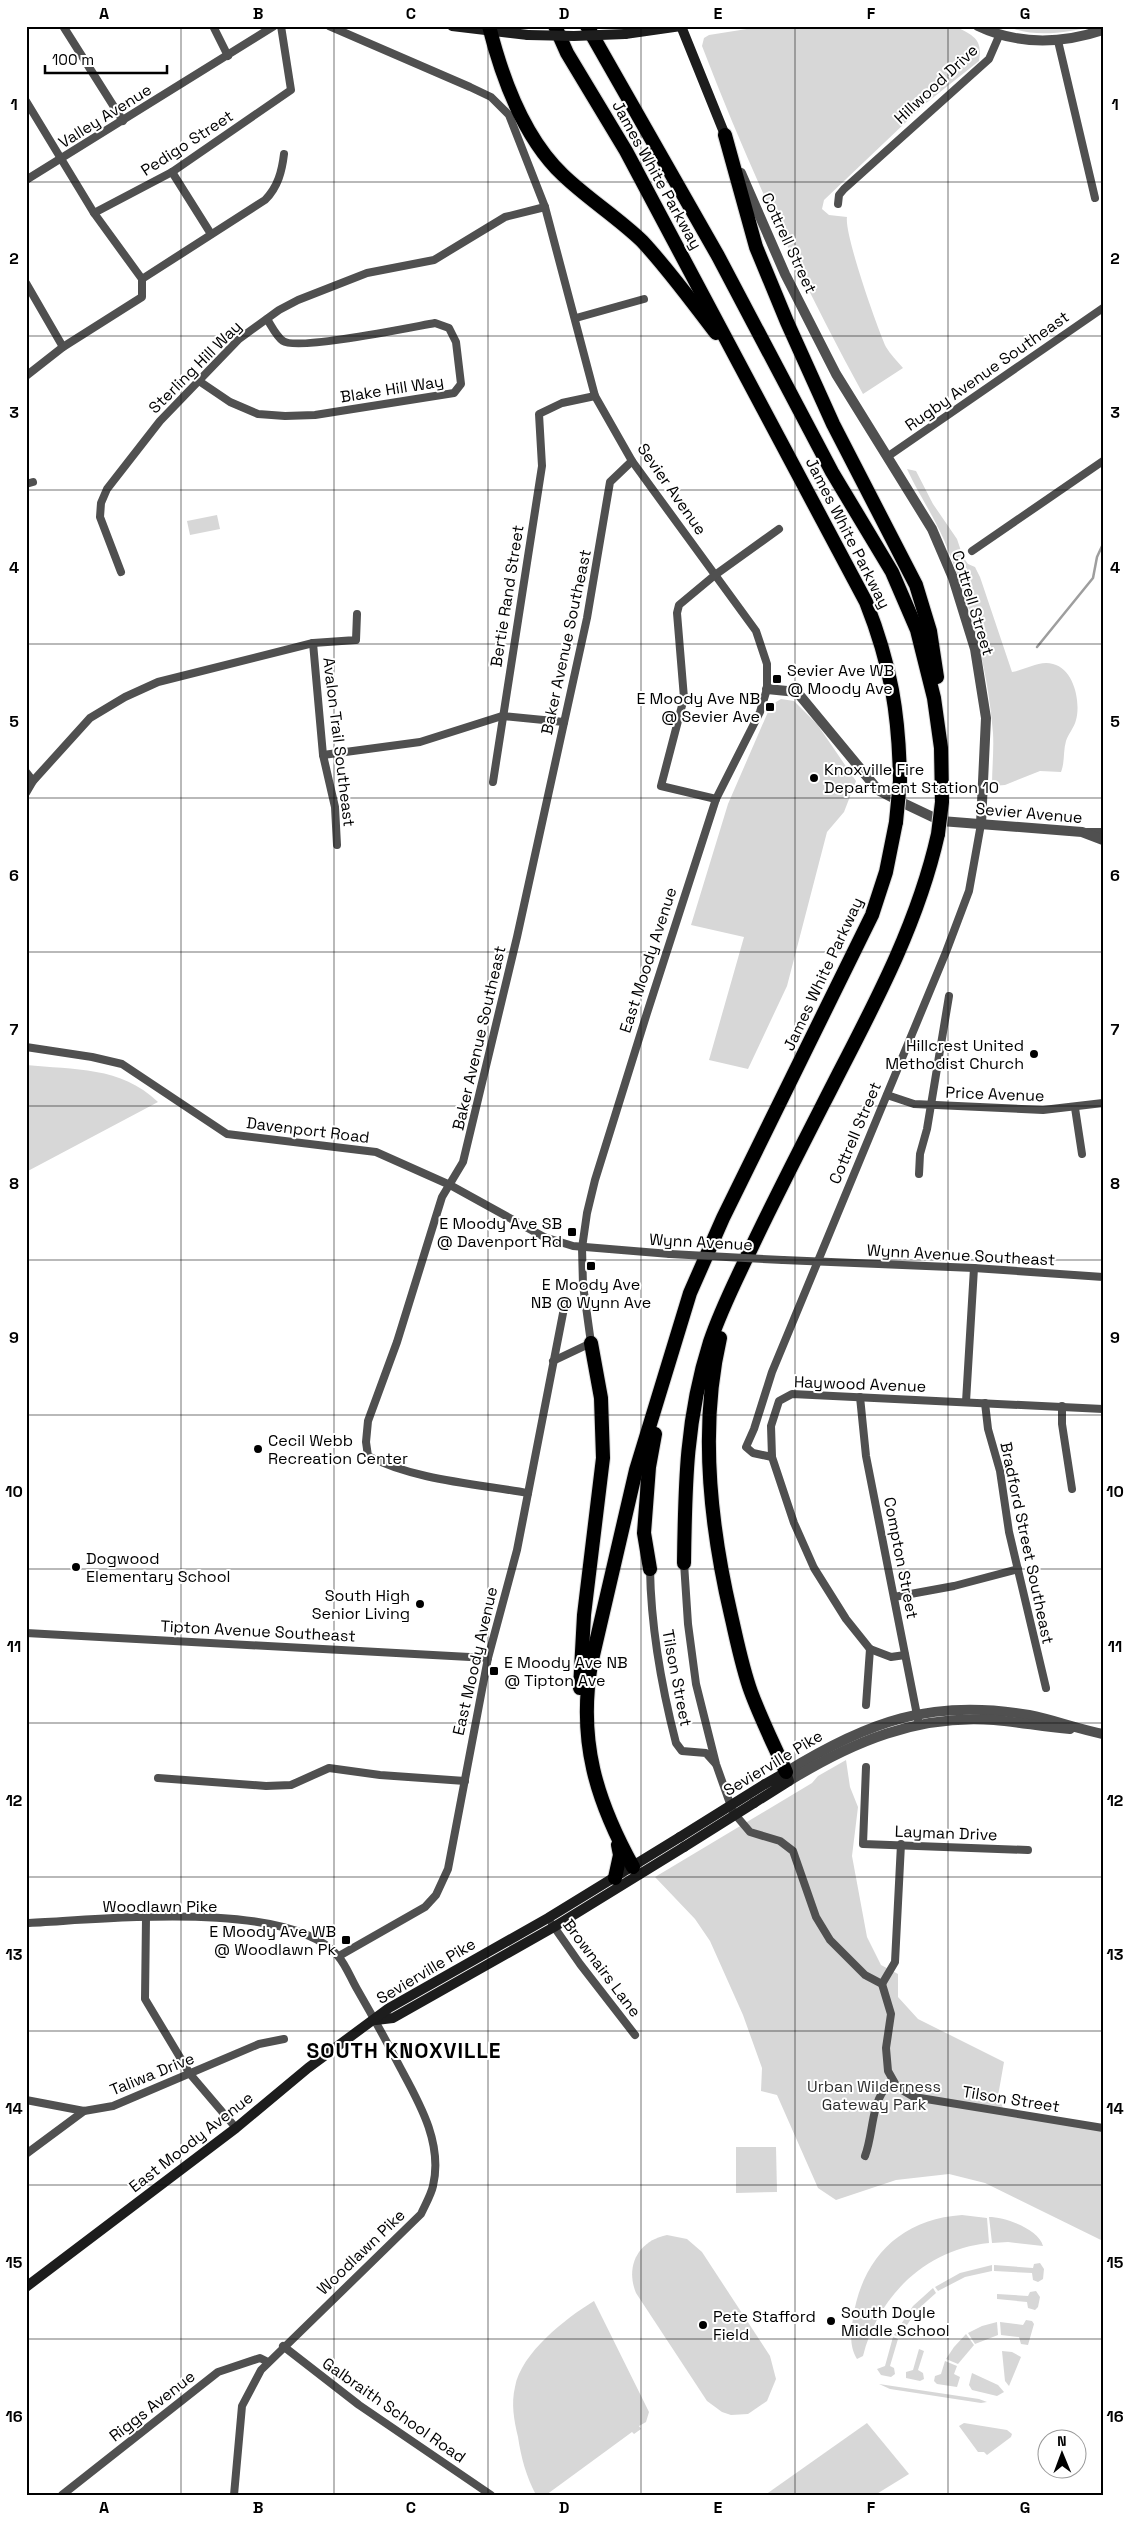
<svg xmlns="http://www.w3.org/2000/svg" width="1129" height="2521" font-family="'Space Grotesk',sans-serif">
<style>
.green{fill:#d7d7d7}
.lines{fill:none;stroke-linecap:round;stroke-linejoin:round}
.stream{stroke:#9e9e9e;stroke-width:2.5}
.motorway-casing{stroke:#dbdbdb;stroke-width:16}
.minor{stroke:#505050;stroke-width:8}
.tertiary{stroke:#505050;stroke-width:10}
.secondary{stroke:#1d1d1d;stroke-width:10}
.motorway{stroke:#000;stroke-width:14}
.motorway-bridge-casing{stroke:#dbdbdb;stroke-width:16;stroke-linecap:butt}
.minor-bridge{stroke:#505050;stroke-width:8}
.secondary-bridge{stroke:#1d1d1d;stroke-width:10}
.motorway-bridge{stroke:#000;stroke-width:14}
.grid{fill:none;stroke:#000;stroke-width:1;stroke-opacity:0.55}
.poi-dot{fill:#000;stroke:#fff;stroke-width:2}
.labels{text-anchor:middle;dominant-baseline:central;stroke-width:4;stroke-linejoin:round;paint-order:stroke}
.street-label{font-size:16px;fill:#000;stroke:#fff}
.poi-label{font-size:16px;fill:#000;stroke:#fff;text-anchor:start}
.park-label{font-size:16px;fill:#2e2e2e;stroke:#fff}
.district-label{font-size:21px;font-weight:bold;letter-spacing:1px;fill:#000;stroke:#fff}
.neatline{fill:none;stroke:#000;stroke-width:2}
.grid-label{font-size:16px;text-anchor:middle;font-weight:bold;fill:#000}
</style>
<rect width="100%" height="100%" fill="#fff"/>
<g class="green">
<path d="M 765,26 L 955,26 C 973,36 983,38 979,61 L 925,104 L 824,200 L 822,209 L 829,215 L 847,217 C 844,234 877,327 886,347 C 890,354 897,361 903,368 L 863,394 C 801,281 748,166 702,46 L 704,38 L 709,35 Z"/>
<path d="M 1006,26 L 1098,26 C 1066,32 1036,39 1006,26 Z"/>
<path d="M 907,469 L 916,471 L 933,504 L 957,539 L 963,557 L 968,564 L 975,567 L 980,577 L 1012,672 C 1026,670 1039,660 1053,664 C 1074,669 1081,702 1076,720 C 1074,728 1068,734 1066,741 C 1063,751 1065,762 1061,772 L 1040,771 L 1005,785 L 992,786 C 992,768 994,750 993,733 C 988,667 969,601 944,540 C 933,515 918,493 907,469 Z"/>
<path d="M 217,515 L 220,529 L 190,535 L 187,521 Z"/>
<path d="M 781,699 L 794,701 L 817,724 L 856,781 L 844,812 L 827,832 L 787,986 L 748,1069 L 709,1060 L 744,937 L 691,925 L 728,804 L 771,705 Z"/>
<path d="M 26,1065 C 74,1070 121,1066 158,1102 L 26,1172 Z"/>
<path d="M 846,1760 L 850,1787 L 858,1807 L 852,1856 L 867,1937 L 881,1965 L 898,1974 L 898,1997 L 918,2019 L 1004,2062 L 998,2096 L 1003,2108 L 1103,2125 L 1103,2241 L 985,2183 L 949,2174 L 896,2180 L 836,2200 L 818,2188 L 777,2095 L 761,2091 L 762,2068 L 743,2015 L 710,1941 L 695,1919 L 655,1877 L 812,1783 L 818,1776 Z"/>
<path d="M 736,2147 L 776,2147 L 777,2192 L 736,2193 Z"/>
<path d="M 962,2215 L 987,2218 L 989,2243 C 926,2249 878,2296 863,2356 L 857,2359 C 849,2346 851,2333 853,2318 C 862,2258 901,2219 962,2215 Z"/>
<path d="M 989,2217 C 1005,2217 1039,2229 1043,2246 L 1008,2242 L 992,2243 Z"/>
<path d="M 667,2235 L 687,2239 L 702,2252 L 770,2356 L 776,2379 L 767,2401 L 748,2414 L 731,2415 L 722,2412 L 707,2401 L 636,2293 C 625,2266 638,2241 667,2235 Z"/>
<path d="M 1040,2263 L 1044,2269 L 1043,2279 L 1038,2282 L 1033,2280 L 1032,2273 L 994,2271 L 994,2265 L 1033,2268 L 1034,2264 Z"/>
<path d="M 992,2265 L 992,2271 L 965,2277 L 938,2291 L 935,2287 L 960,2273 Z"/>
<path d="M 933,2288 L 936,2293 L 917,2310 L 899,2337 L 894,2335 L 913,2306 Z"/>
<path d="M 1036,2291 L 1040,2297 L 1038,2307 L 1035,2310 L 1028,2308 L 1027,2302 L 997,2299 L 997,2294 L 1028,2296 L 1030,2292 Z"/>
<path d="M 594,2301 L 649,2412 L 646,2422 L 639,2426 L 641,2429 L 634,2434 L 632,2432 L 546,2495 L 536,2495 C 526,2476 521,2457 518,2437 C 514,2420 511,2404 515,2387 C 521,2353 566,2318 594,2301 Z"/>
<path d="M 1026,2320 L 1032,2321 L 1034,2324 L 1028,2345 L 1021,2344 L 1019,2337 L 1001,2335 L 1000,2322 L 1023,2325 Z"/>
<path d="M 997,2322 L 998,2335 L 975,2344 L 968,2333 L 982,2326 Z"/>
<path d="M 966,2334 L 974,2345 L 958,2364 L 946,2359 L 954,2347 Z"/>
<path d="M 893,2337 L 898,2339 L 890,2366 L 894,2368 L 895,2374 L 891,2377 L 881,2375 L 877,2369 L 885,2366 Z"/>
<path d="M 919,2349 L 924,2351 L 918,2370 L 923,2373 L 924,2379 L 920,2381 L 906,2378 L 906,2372 L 913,2370 Z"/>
<path d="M 1002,2351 L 1012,2352 L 1021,2357 L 1009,2386 L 1005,2381 Z"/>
<path d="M 945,2361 L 957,2366 L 954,2374 L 960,2377 L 957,2387 L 937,2384 L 934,2381 L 935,2376 L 941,2374 Z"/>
<path d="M 972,2373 L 998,2385 L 1004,2392 L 997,2396 L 972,2390 L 969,2385 Z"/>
<path d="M 879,2384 L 979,2399 L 987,2402 L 981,2403 L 890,2389 Z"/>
<path d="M 867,2423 L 909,2474 L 875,2495 L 765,2495 Z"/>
<path d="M 964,2423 L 1007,2430 L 1012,2434 L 1011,2437 L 987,2455 L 984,2452 L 978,2452 L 959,2426 Z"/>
</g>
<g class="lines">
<path class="stream" d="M 1037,647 L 1093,578 L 1097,557 L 1103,544"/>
<g class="motorway-casing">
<g id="motorway">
<path d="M 489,26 C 502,78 523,137 563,175 C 588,199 617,217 642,241 C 669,270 692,302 716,333"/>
<path d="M 555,26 L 567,53 L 626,151 L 866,602 C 891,665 899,714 900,781"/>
<path d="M 587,26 L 718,256 L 832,472 L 892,572 L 917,630 L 934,698 L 941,748 L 942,802"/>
<path d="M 725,135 L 756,247 L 787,322 L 833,424 L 916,585 L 930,631 L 937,677"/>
<path d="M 720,1338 C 699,1428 710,1525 731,1615 C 737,1641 742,1667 751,1692 C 761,1719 774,1745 786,1772"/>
<path d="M 684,1563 C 685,1485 686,1417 710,1342 C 722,1306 740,1272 756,1238 C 783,1182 811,1128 839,1073 C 879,996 919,919 938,834"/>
<path d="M 650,1569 L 644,1533 L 649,1467 L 655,1434"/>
<path d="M 580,1688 L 584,1615 L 603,1458 L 601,1398 L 591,1343"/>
<path d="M 633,1867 C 596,1800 578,1741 591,1664 L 636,1470 L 690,1293 L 723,1218 L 872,915 L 886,872 L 896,822"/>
<path d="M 615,1878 L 620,1855 L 618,1845"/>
</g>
</g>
<g class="minor">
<path d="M 63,26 L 123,121"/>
<path d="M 213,26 L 228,56"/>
<path d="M 329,26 L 470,87 L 491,97 L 509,115 L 545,207 L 595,396 L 632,461 L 756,631 L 767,664 L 767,689 L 760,712 L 716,799 L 647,1013 L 595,1180 L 587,1213 L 582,1248 L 583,1285 L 591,1343 L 553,1361"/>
<path d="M 1058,41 L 1095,198"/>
<path d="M 26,101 L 94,213 L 142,279"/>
<path d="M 172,172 L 211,234"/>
<path d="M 26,180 L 274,26"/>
<path d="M 838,204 L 839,195 L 844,189 L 989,59 L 999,36"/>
<path d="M 94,213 L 172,172 L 291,90 L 281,26"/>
<path d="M 26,283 L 63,347"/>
<path d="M 576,318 L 644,299"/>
<path d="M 26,376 L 63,347 L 142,297 L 142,279 L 265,200 C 278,187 282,171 284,154"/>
<path d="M 199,381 L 230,402 L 258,414 L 285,416 L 315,415 L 454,393 L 461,384 L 456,342 L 449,328 L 435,323 C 412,327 297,351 283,341 C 276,336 271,325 267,319"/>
<path d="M 887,457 L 1103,308"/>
<path d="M 26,484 L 33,482"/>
<path d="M 972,551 L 1103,461"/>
<path d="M 121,572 L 100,517 L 101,503 L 107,489 L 160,421 L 239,339 L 279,310 L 298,300 L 367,273 L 434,260 L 505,217 L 545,207"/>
<path d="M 313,643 L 323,755 L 335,807 L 337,845"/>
<path d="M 323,755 L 420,742 L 502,716 L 564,722"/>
<path d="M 26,772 L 33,781"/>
<path d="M 493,782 L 542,466 L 539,414 L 562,403 L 595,396"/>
<path d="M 26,793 L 33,781 L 90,718 L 125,697 L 158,682 L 313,643 L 356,640 L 357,614"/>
<path d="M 716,799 L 661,786 L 684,698 L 677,613 L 679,605 L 715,575 L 779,529"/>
<path d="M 1087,832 L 1103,832"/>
<path d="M 26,1047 L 92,1057 L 122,1064 L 227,1134 L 376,1152 L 450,1185 L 544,1237 L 573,1246 L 670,1254"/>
<path d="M 887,1095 L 914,1104 L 1043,1110 L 1103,1103"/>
<path d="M 1075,1108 L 1082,1154"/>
<path d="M 919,1174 L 920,1154 L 927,1129 L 949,996"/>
<path d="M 783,1260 L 974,1268 L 1103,1277"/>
<path d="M 860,1397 L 866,1456 L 918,1720"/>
<path d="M 966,1402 L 974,1268"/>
<path d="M 985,1403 L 988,1429 L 1000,1471 L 1009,1532 L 1046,1688"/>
<path d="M 1062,1406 L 1062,1424 L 1072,1489"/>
<path d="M 772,1457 L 753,1453 L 746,1447 L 754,1429 L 772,1372 L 946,952 L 969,891 L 981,824"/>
<path d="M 528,1493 C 477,1484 414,1480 368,1456 L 366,1442 L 368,1421 L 397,1342 L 442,1197 L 463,1162 L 517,937 L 587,618 L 610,482 L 632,461"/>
<path d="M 684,1563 L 688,1624 L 696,1684 L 716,1764 L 733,1812 L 750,1832 L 780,1841 L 793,1851 L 816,1917 L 830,1940 L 865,1975 L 882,1984 L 891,2014 L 886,2048 L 888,2071 L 897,2087 L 914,2097 L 1103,2128"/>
<path d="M 650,1569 C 651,1628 661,1685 676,1743 L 682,1751 L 706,1753 L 715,1763"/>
<path d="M 894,1597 L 954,1586 L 1018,1569"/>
<path d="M 26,1633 L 488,1658"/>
<path d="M 905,1655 L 891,1657 L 870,1649 L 846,1619 L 814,1568 L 794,1523 L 772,1457 L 771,1426 L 779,1401 L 792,1394 L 1103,1409"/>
<path d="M 866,1705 L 870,1649"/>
<path d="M 866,1767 L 863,1844 L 1028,1850"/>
<path d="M 158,1778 L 266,1786 L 291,1785 L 329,1768 L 380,1775 L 465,1781"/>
<path d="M 146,1918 L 145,1999 L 190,2074 L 236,2128"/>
<path d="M 26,1923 C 99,1920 289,1898 338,1956 C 346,1965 351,1979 357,1989 C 372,2015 387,2042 401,2069 C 420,2104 443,2144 433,2186 C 431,2195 425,2205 421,2214 L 261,2370 L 242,2406 L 234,2495"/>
<path d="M 552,1924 L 580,1964 L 635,2035"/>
<path d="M 339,1956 L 425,1907 L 436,1895 L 448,1869 L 488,1658 L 517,1550 L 565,1303"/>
<path d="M 882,1984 L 895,1962 L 901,1844"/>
<path d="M 26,2100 L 84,2111 L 113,2106 L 259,2044 L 284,2039"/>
<path d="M 26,2154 L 84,2111"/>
<path d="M 865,2156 C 873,2135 871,2108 884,2090 L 897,2087"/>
<path d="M 283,2346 L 359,2405 L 491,2495"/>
<path d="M 62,2495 L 218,2372 L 260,2358 L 268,2362"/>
</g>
<g class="tertiary">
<path d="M 978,26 C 1018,45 1061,44 1103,30"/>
<path d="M 741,173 L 785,274 L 836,374 L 932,529 L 953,578 L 975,649 L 986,718 L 981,824"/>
<path d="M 767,689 L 797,692 L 878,790 L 901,802 L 941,821 L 1082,832 L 1103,840"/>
<path d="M 786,1772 C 867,1722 931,1698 1029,1715 C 1054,1720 1078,1729 1103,1734"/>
<path d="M 789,1781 C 852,1742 918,1714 994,1720 C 1019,1722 1044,1727 1070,1729"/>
</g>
<g class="secondary">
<path d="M 452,26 L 528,35"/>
<path d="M 681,26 L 725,135"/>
<path d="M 625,34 L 681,26"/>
<path d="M 754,1803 L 789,1781 L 786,1772 L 765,1784"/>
<path d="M 376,2020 L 393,2018 L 554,1927 L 684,1847"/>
<path d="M 26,2287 L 236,2128 L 308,2068 L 389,2008 L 548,1918 L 680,1837"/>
</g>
<use href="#motorway" class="motorway"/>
<g class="motorway-bridge-casing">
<g id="motorway-bridge">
<path d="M 896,822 L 900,781"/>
<path d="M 938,834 L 942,802"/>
</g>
</g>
<path class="minor-bridge" d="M 670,1254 L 783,1260"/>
<g class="secondary-bridge">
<path d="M 528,35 L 574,36 L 625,34"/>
<path d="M 680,1837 L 765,1784"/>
<path d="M 684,1847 L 754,1803"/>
</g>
<use href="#motorway-bridge" class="motorway-bridge"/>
</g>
<path class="grid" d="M 181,26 L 181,2495M 334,26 L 334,2495M 488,26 L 488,2495M 641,26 L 641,2495M 795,26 L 795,2495M 948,26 L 948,2495M 26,182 L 1103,182M 26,336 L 1103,336M 26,490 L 1103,490M 26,644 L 1103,644M 26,798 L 1103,798M 26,952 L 1103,952M 26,1106 L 1103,1106M 26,1260 L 1103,1260M 26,1415 L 1103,1415M 26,1569 L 1103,1569M 26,1723 L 1103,1723M 26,1877 L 1103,1877M 26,2031 L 1103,2031M 26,2185 L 1103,2185M 26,2339 L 1103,2339"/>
<g class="poi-dot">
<rect x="772" y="674" width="10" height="10" rx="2.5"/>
<rect x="765" y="702" width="10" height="10" rx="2.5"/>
<circle cx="814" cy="778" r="5"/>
<circle cx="1034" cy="1054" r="5"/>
<rect x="567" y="1227" width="10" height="10" rx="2.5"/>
<rect x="586" y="1261" width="10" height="10" rx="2.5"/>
<circle cx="258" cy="1449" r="5"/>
<circle cx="76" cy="1567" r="5"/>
<circle cx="420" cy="1604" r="5"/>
<rect x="489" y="1666" width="10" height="10" rx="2.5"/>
<rect x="341" y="1935" width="10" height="10" rx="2.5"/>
<circle cx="831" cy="2321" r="5"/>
<circle cx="703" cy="2325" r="5"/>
</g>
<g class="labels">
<g class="street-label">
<text transform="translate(936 84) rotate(-43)">Hillwood Drive</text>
<text transform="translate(105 116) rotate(-32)">Valley Avenue</text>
<text transform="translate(187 143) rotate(-33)">Pedigo Street</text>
<text transform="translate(657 175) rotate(61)">James White Parkway</text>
<text transform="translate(789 243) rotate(65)">Cottrell Street</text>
<text transform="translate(195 367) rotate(-45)">Sterling Hill Way</text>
<text transform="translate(987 371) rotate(-35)">Rugby Avenue Southeast</text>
<text transform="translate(392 389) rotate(-9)">Blake Hill Way</text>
<text transform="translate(672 489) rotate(55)">Sevier Avenue</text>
<text transform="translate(848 533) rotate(63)">James White Parkway</text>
<text transform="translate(507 596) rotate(-81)">Bertie Rand Street</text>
<text transform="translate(973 603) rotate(73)">Cottrell Street</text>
<text transform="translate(566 642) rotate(-78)">Baker Avenue Southeast</text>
<text transform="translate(339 742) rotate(83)">Avalon Trail Southeast</text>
<text transform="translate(1029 813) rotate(5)">Sevier Avenue</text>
<text transform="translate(648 960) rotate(-72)">East Moody Avenue</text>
<text transform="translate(823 974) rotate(-65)">James White Parkway</text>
<text transform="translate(479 1038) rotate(-77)">Baker Avenue Southeast</text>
<text transform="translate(995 1094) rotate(2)">Price Avenue</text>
<text transform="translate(308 1130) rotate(7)">Davenport Road</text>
<text transform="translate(855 1133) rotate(-67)">Cottrell Street</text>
<text transform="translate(701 1242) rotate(3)">Wynn Avenue</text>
<text transform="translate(961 1255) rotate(3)">Wynn Avenue Southeast</text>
<text transform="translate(860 1384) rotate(2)">Haywood Avenue</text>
<text transform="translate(1027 1543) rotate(78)">Bradford Street Southeast</text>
<text transform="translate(901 1558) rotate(79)">Compton Street</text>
<text transform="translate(258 1631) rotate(3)">Tipton Avenue Southeast</text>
<text transform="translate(475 1661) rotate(-77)">East Moody Avenue</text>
<text transform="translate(677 1678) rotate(79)">Tilson Street</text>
<text transform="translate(773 1763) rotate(-31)">Sevierville Pike</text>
<text transform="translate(946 1833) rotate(2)">Layman Drive</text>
<text x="160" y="1906">Woodlawn Pike</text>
<text transform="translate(602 1968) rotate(53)">Brownairs Lane</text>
<text transform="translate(426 1971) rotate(-31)">Sevierville Pike</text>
<text transform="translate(152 2074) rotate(-22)">Taliwa Drive</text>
<text transform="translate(1011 2099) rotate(9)">Tilson Street</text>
<text transform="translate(191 2142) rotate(-38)">East Moody Avenue</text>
<text transform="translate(361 2252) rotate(-44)">Woodlawn Pike</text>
<text transform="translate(152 2406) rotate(-38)">Riggs Avenue</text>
<text transform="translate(394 2410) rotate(35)">Galbraith School Road</text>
</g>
<g class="poi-label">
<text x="787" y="670">Sevier Ave WB<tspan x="787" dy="18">@ Moody Ave</tspan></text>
<text x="760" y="698" text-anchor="end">E Moody Ave NB<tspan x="760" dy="18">@ Sevier Ave</tspan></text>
<text x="824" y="769">Knoxville Fire<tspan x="824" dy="18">Department Station 10</tspan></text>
<text x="1024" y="1045" text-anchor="end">Hillcrest United<tspan x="1024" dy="18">Methodist Church</tspan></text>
<text x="562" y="1223" text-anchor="end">E Moody Ave SB<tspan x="562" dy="18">@ Davenport Rd</tspan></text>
<text x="591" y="1284" text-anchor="middle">E Moody Ave<tspan x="591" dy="18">NB @ Wynn Ave</tspan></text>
<text x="268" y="1440">Cecil Webb<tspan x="268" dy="18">Recreation Center</tspan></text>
<text x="86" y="1558">Dogwood<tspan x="86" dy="18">Elementary School</tspan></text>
<text x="410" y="1595" text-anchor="end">South High<tspan x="410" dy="18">Senior Living</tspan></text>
<text x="504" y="1662">E Moody Ave NB<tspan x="504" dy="18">@ Tipton Ave</tspan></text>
<text x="336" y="1931" text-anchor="end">E Moody Ave WB<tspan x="336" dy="18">@ Woodlawn Pk</tspan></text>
<text x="841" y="2312">South Doyle<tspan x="841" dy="18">Middle School</tspan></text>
<text x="713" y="2316">Pete Stafford<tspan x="713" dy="18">Field</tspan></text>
</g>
<g class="park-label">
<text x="874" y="2086">Urban Wilderness<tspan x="874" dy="18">Gateway Park</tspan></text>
</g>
<g class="district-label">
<text x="404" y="2050">SOUTH KNOXVILLE</text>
</g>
</g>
<rect width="1129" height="2521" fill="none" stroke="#ffffff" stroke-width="55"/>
<g transform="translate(1062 2454) rotate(359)"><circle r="24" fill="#ffffff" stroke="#999999"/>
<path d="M0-4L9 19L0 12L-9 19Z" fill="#000000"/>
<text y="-8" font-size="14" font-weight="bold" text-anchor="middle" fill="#000000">N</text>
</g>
<path d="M45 65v8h122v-8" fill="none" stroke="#000000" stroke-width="2.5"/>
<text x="52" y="65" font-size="15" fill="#000000" stroke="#ffffff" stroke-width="4" paint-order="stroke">100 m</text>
<rect x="28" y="28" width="1074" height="2466" class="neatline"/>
<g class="grid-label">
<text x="104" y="19">A</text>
<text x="258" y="19">B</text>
<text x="411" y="19">C</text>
<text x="564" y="19">D</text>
<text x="718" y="19">E</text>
<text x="871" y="19">F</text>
<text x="1025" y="19">G</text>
<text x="14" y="110">1</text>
<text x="1115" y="110">1</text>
<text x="14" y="264">2</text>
<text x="1115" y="264">2</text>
<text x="14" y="418">3</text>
<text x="1115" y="418">3</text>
<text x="14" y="573">4</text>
<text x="1115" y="573">4</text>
<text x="14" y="727">5</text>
<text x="1115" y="727">5</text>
<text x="14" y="881">6</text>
<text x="1115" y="881">6</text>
<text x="14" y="1035">7</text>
<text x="1115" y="1035">7</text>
<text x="14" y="1189">8</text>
<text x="1115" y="1189">8</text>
<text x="14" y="1343">9</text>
<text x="1115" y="1343">9</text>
<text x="14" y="1497">10</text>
<text x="1115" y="1497">10</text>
<text x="14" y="1652">11</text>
<text x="1115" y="1652">11</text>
<text x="14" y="1806">12</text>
<text x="1115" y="1806">12</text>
<text x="14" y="1960">13</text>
<text x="1115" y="1960">13</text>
<text x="14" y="2114">14</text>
<text x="1115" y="2114">14</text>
<text x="14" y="2268">15</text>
<text x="1115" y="2268">15</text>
<text x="14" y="2422">16</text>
<text x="1115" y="2422">16</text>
<text x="104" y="2513">A</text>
<text x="258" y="2513">B</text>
<text x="411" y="2513">C</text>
<text x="564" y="2513">D</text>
<text x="718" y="2513">E</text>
<text x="871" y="2513">F</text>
<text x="1025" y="2513">G</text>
</g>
</svg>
